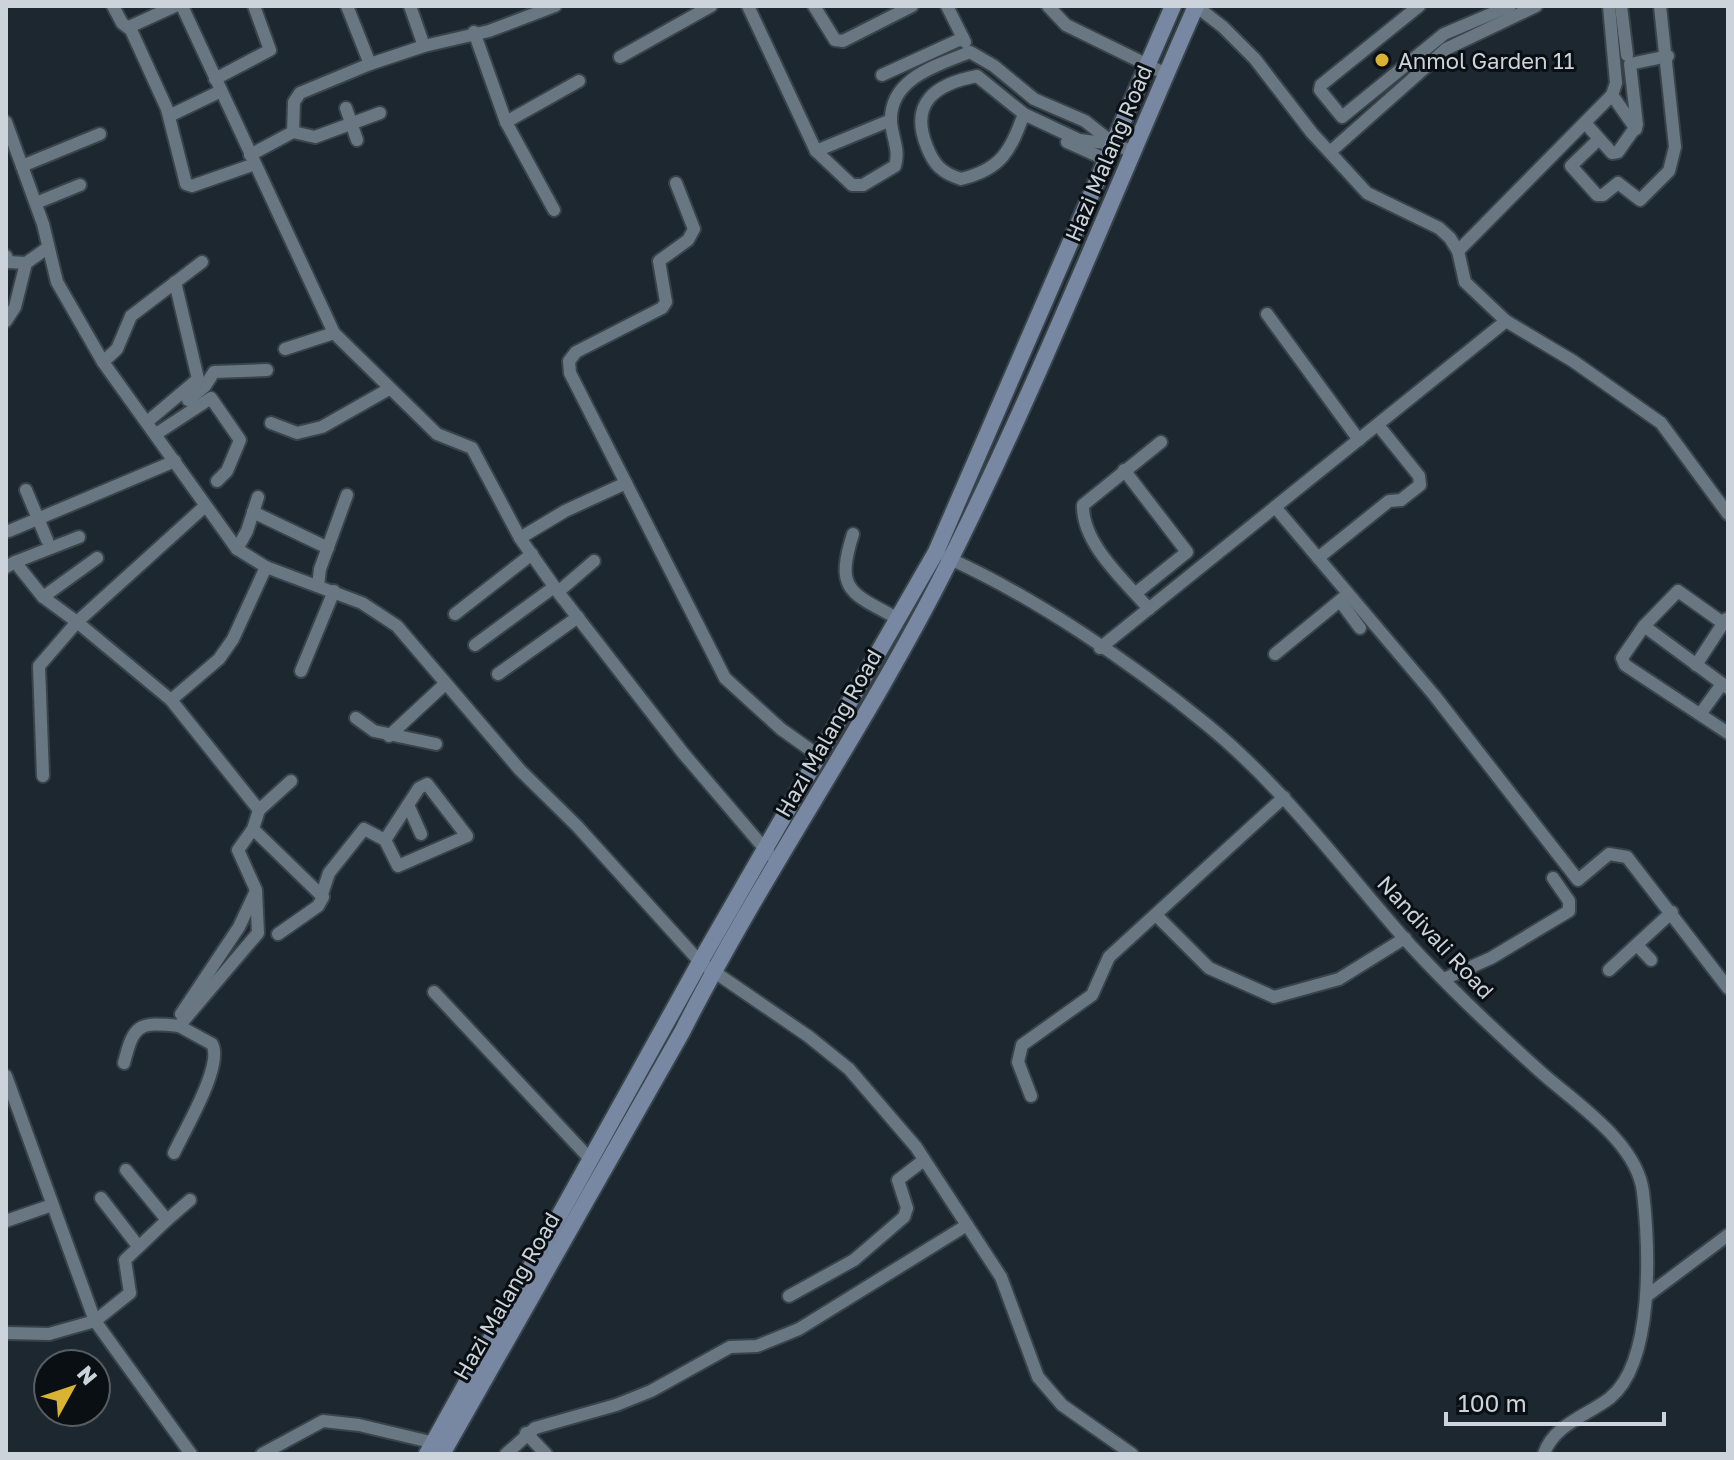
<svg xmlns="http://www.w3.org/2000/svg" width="1734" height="1460" font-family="'Golos Text',sans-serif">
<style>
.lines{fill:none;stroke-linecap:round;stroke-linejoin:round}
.street-casing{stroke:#39434a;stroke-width:16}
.secondary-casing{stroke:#39434a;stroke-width:20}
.street{stroke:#697782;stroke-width:12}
.secondary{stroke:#7887a2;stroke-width:16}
.poi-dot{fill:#dab333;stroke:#0a0f13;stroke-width:3}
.labels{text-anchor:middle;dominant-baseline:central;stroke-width:6;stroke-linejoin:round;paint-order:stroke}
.poi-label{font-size:22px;fill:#ccd3da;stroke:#0a0f13;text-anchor:start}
.street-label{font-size:22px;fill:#ccd3da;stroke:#0a0f13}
</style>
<rect width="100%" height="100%" fill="#1c2730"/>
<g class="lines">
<g class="street-casing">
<g id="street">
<path d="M 113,6 L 122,23 L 131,30 L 167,109 L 186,184 L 192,186 L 255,164"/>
<path d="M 182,6 L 334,333 L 437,434 L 472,448 L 520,538 L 558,592 L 683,753 L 770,855"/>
<path d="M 347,6 L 370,64"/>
<path d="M 410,6 L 424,46"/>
<path d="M 748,6 L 816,151 L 852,185 L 863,185 L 895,166 C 900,150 892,137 891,122 C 889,78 938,65 970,52 L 994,66 L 1034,99 L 1085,121 L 1114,144"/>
<path d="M 814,6 L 835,40 L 843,41 L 912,6"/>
<path d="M 947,6 L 965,42"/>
<path d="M 1048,6 L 1066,25 L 1166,74"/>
<path d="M 1196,6 L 1223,27 L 1255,59 L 1312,133 L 1367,193 L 1439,228 L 1450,238 L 1458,251 L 1465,282 L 1506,321 L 1573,361 L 1661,423 L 1728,514"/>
<path d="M 1419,6 L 1321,85 L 1320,90 L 1342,117 L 1444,34 L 1510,6"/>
<path d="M 1621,6 L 1627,55"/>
<path d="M 129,27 L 175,6"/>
<path d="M 474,32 L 506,122 L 554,210"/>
<path d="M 620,57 L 711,6"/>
<path d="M 882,75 L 963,38"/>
<path d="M 215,79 L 270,50 L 254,6"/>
<path d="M 1612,95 L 1636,129"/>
<path d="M 346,108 L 357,140"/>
<path d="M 1024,114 C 1010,151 1002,169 961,179 C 942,173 934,165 927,147 C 909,103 935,84 977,76 L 1024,114 L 1079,140 L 1114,144 L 1133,152"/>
<path d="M 169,116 L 221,91"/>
<path d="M 6,122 L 43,224 L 57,282 L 103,362 L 237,549 L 266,567 L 362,603 L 397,626 L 520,770 L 577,826 L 700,962 L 808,1036 L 849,1069 L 916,1147 L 1001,1277 L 1038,1377 L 1062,1405 L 1132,1454"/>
<path d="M 506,122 L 579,81"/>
<path d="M 1586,124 L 1612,153 L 1618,152 L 1637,125 L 1630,64 L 1668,56"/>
<path d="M 293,132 L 315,137 L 380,113"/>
<path d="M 1599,139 L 1571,166 L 1597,195 L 1603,195 L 1618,183 L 1640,200 L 1669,171 L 1675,147 L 1660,6"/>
<path d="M 1067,142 L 1107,160"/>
<path d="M 816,151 L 891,120"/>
<path d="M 1330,152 L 1446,49 L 1536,6"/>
<path d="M 250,155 L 293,132 L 294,102 L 300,93 L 370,64 L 424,46 L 489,31 L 555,6"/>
<path d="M 22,166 L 100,134"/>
<path d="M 676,183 L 694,229 L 688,240 L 659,261 L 666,302 L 662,308 L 576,352 L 569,361 L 570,373 L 725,678 L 781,729 L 819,756"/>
<path d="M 36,203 L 80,185"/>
<path d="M 1458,251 L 1612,95 L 1616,83 L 1609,6"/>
<path d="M 6,256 L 8,262 L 26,263"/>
<path d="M 1267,314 L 1359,440"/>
<path d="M 6,321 L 15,307 L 26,263 L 46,249"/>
<path d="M 285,349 L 334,333"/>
<path d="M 103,362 L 117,349 L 131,316 L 202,262"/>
<path d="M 188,400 L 205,386 L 214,372 L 267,370"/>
<path d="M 147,422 L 198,379 L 175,282"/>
<path d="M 271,423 L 297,433 L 322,427 L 389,389"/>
<path d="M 156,434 L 211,398 L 240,440 L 227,471 L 217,481"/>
<path d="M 1124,470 L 1187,552 L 1136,593"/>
<path d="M 26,490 L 47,540"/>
<path d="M 1275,507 L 1434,695 L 1578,880 L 1609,854 L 1627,857 L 1728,988"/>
<path d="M 253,512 L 328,548"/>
<path d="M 9,531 L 175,461"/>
<path d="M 853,534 C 835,590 850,593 897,618"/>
<path d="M 520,538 L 565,511 L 626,483"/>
<path d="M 237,549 L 247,531 L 258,497"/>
<path d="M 946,557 C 1033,596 1132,663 1206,724 C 1282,786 1339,864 1403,937 C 1446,985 1495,1031 1543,1074 C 1577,1104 1637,1143 1643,1192 C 1649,1245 1655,1361 1610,1398 C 1588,1415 1553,1425 1544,1454"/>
<path d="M 1318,558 L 1389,501 L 1401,500 L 1420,485 L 1419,476 L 1378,425"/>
<path d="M 15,562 L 79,537"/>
<path d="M 6,567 L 15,562 L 43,597 L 77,622 L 204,507"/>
<path d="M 318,586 L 320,569 L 347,495"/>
<path d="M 558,592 L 594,561"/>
<path d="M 43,597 L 97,558"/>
<path d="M 1340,601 L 1360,628"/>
<path d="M 1149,609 C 1125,581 1082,544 1083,505 L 1161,442"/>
<path d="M 455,614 L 532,554"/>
<path d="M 1644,626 L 1678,591 L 1723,623"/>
<path d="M 475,645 L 554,587"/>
<path d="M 1100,648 L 1506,321"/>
<path d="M 1275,654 L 1348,594"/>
<path d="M 1696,665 L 1726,619"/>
<path d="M 301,671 L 334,591"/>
<path d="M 498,674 L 578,617"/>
<path d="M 1728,688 L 1644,626 L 1622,658 L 1625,665 L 1728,733"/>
<path d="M 171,700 L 259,810 L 291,781"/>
<path d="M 1701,713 L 1722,684"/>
<path d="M 356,718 L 374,731 L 436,744"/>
<path d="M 389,736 L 445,684"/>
<path d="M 43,776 L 39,666 L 77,622 L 171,700 L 219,659 L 233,639 L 266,567"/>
<path d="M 408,805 L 421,834"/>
<path d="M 253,829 L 323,897 L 318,906 L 278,934"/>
<path d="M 322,894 L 329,873 L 364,829 L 385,840 L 398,866 L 467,836 L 427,784 L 419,788 L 385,840"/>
<path d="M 1156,915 L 1209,968 L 1274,997 L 1339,979 L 1405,938"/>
<path d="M 1637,945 L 1651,960"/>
<path d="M 1609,970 L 1672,912"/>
<path d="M 1444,979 L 1491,958 L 1569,911 L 1569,901 L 1553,878"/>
<path d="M 434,992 L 591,1160"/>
<path d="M 181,1014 L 239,927 L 255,893"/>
<path d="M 124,1063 C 134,1024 138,1022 179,1026 L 258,933 L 256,890 L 238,850 L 253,829 L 259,810"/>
<path d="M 6,1076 L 95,1321 L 191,1454"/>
<path d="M 1031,1096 L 1018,1062 L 1022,1045 L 1092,995 L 1109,957 L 1284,797"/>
<path d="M 174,1153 C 184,1131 224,1065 212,1044 L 179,1026"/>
<path d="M 101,1198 L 138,1246"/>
<path d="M 167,1220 L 190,1200"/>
<path d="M 6,1221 L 52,1205"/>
<path d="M 1648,1295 L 1728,1235"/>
<path d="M 789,1296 L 854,1260 L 904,1217 L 907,1208 L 898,1180 L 924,1160"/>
<path d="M 6,1333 L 49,1334 L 95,1321 L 130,1293 L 125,1260 L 167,1220 L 126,1170"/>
<path d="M 526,1433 L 546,1454"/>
<path d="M 262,1454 L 323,1421 L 359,1425 L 439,1444"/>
<path d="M 506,1454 L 535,1428 L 616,1405 L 651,1391 L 730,1347 L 757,1346 L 799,1329 L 967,1225"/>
</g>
</g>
<g class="secondary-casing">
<g id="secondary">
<path d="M 427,1454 L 700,962 L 936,552 L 1173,6"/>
<path d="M 442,1454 L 682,1032 C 762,874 865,728 945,570 C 1038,386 1113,194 1196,6"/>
</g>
</g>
<use href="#street" class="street"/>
<use href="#secondary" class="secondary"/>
</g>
<circle class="poi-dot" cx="1382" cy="60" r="8"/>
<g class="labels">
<g class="poi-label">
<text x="1398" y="60">Anmol Garden 11</text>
</g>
<g class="street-label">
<text transform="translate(1108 153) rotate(-67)">Hazi Malang Road</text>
<text transform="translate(828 733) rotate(-60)">Hazi Malang Road</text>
<text transform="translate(1436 937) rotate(47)">Nandivali Road</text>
<text transform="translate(506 1296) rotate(-60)">Hazi Malang Road</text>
</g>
</g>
<rect width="1734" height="1460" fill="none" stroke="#ccd3da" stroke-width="16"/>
<g transform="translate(72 1388) rotate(50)"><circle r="38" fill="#0a0f13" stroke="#585d63" stroke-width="2"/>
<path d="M0-6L14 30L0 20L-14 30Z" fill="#dab333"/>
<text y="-12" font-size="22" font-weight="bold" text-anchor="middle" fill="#ccd3da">N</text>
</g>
<path d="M1446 1412v12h218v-12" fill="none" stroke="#ccd3da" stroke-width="4"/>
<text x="1458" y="1412" font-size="24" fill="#ccd3da" stroke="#0a0f13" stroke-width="6" paint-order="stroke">100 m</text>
</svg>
